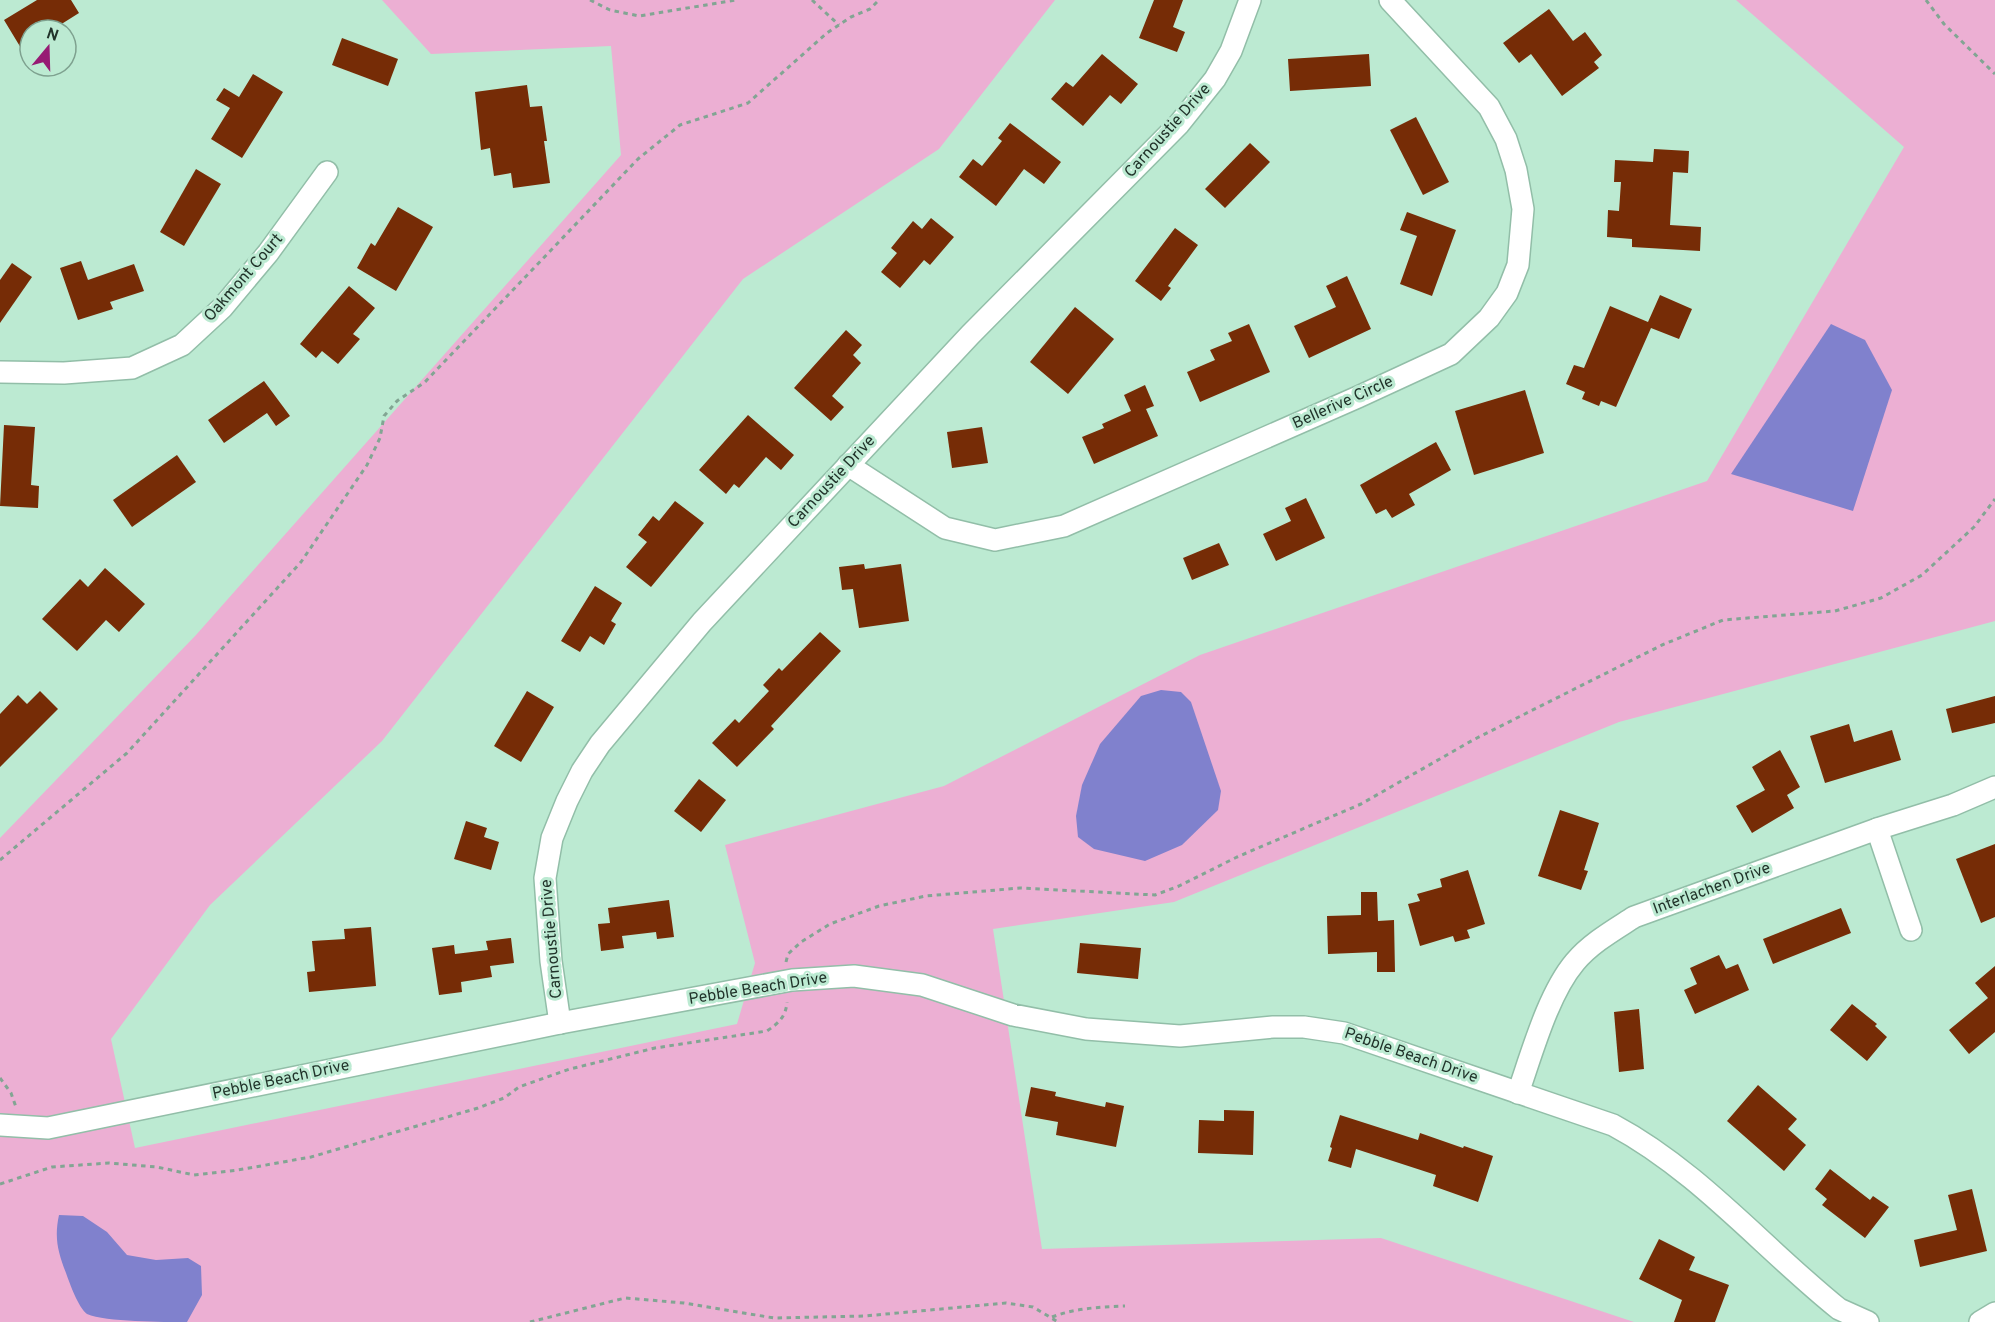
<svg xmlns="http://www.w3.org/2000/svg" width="1995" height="1322" font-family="Overpass,sans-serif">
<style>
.green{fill:#ecafd3}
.water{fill:#8081cd}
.building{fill:#762c06}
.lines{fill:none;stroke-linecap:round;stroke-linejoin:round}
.minor-casing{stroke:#92bea8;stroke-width:24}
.path{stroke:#82a593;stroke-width:3;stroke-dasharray:4.5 4.5;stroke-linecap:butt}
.minor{stroke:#fff;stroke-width:21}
.labels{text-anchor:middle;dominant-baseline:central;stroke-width:6;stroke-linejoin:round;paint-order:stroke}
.street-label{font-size:16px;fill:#21332a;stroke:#bcead2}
</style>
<rect width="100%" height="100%" fill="#bcead2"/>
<path class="green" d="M 382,0 L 1055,0 L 939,149 L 743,279 L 382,741 L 210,905 L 111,1039 L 135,1148 L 737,1024 L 755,963 L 725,845 L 944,786 L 1200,655 L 1707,481 L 1904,147 L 1736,0 L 1995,0 L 1995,621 L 1619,722 L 1174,902 L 993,929 L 1042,1249 L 1381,1238 L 1634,1322 L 0,1322 L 0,838 L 196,635 L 621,155 L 611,46 L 431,54 Z"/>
<g class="water">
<path d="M 1831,324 L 1865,340 L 1892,390 L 1853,511 L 1731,474 Z"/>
<path d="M 1161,690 L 1181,692 L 1191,702 L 1221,791 L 1218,810 L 1182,845 L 1145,861 L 1094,849 L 1078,837 L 1076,816 L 1082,785 L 1100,744 L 1141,696 Z"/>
<path d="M 59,1215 L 83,1216 L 107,1232 L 127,1255 L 156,1260 L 188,1258 L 201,1266 L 202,1295 L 187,1322 C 163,1322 106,1322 87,1314 C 78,1307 70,1284 66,1273 C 58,1252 54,1238 59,1215 Z"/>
</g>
<g class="building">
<path d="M 37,0 L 71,0 L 79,13 L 52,30 L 30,30 L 30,63 L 4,20 Z"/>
<path d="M 1154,0 L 1183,0 L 1173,27 L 1185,32 L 1177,52 L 1139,38 Z"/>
<path d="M 1549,9 L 1573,41 L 1585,32 L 1602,55 L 1594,62 L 1599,68 L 1562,96 L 1531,54 L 1519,63 L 1503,43 Z"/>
<path d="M 342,38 L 398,59 L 388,86 L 332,65 Z"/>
<path d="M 1102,54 L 1138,84 L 1121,104 L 1110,95 L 1083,126 L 1051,99 L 1066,82 L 1073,87 Z"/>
<path d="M 1369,54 L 1371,86 L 1290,91 L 1288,59 Z"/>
<path d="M 253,74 L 283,92 L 242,158 L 211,139 L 230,108 L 216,100 L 224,88 L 239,97 Z"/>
<path d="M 527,85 L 530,107 L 542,106 L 547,141 L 544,141 L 550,183 L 513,188 L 511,173 L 494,176 L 490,148 L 481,150 L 475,92 Z"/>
<path d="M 1416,117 L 1449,182 L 1423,195 L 1390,130 Z"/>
<path d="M 1010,123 L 1061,162 L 1044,184 L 1024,169 L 996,206 L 959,177 L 973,159 L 982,166 L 1002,141 L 998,138 Z"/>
<path d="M 1250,143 L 1270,162 L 1225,208 L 1205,189 Z"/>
<path d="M 1654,149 L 1689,151 L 1688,173 L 1673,172 L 1670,225 L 1701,227 L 1700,251 L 1632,247 L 1632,239 L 1607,237 L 1608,210 L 1619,211 L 1621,182 L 1614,182 L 1615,160 L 1653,162 Z"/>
<path d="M 196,169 L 221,184 L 184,246 L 160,232 Z"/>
<path d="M 398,207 L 433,227 L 396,291 L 357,268 L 371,243 L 375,246 Z"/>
<path d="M 1407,212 L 1456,230 L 1432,296 L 1400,284 L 1417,236 L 1400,230 Z"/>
<path d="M 931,218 L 954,237 L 930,265 L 924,260 L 900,288 L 881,272 L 897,253 L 891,248 L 913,221 L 922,229 Z"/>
<path d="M 1175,228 L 1198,245 L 1168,286 L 1171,288 L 1161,301 L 1135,281 Z"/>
<path d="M 81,261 L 88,280 L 134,264 L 144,291 L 110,302 L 113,309 L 78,320 L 60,268 Z"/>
<path d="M 12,263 L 32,277 L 0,323 L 0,280 Z"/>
<path d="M 1347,276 L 1371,329 L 1309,358 L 1294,326 L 1336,307 L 1326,286 Z"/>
<path d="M 349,286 L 375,308 L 353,334 L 360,339 L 338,364 L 322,351 L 316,358 L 300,344 Z"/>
<path d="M 1660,295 L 1692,309 L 1679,339 L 1651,328 L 1616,407 L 1601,401 L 1599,406 L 1582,399 L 1585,392 L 1566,384 L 1574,365 L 1584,368 L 1610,306 L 1648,322 Z"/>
<path d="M 1075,307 L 1114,339 L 1068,394 L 1030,362 Z"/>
<path d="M 1249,324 L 1270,372 L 1200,402 L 1187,372 L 1215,360 L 1210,350 L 1232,341 L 1228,333 Z"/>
<path d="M 846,330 L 862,345 L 853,355 L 861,363 L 832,396 L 844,407 L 831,421 L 794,388 Z"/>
<path d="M 264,381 L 290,416 L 276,426 L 267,413 L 224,443 L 208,420 Z"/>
<path d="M 1145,385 L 1154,406 L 1146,409 L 1158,436 L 1094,464 L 1082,437 L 1104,428 L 1102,424 L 1131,411 L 1124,395 Z"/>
<path d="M 1525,390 L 1544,453 L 1474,475 L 1455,411 Z"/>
<path d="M 748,415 L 794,455 L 781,470 L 766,457 L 739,488 L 734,484 L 726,494 L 699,470 Z"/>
<path d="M 4,425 L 35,427 L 31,485 L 39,486 L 38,508 L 0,506 Z"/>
<path d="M 982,427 L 988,463 L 952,468 L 947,432 Z"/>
<path d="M 1436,442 L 1451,470 L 1409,494 L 1415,505 L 1392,518 L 1386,509 L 1376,514 L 1360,485 Z"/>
<path d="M 177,455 L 196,482 L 132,527 L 113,500 Z"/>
<path d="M 1306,498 L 1325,538 L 1276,561 L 1263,534 L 1291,521 L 1285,508 Z"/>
<path d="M 675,501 L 704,523 L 651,587 L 626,567 L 647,542 L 638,535 L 653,516 L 659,521 Z"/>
<path d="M 1219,543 L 1229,565 L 1192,580 L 1183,558 Z"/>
<path d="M 864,564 L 865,569 L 901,564 L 909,621 L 859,628 L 853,589 L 842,590 L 839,567 Z"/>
<path d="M 105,568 L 145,604 L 119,632 L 106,620 L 77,651 L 42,619 L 80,579 L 88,587 Z"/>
<path d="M 595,586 L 622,603 L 611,621 L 616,624 L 604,645 L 590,636 L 580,652 L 561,641 Z"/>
<path d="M 820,632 L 841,651 L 771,726 L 774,729 L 737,767 L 712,743 L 735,719 L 739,723 L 769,691 L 763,685 L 779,668 L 782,671 Z"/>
<path d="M 40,691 L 58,709 L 0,767 L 0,714 L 18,695 L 27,704 Z"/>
<path d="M 527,691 L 554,707 L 521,762 L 494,746 Z"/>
<path d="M 1995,696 L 1995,723 L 1952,733 L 1946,709 Z"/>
<path d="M 1849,724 L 1854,742 L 1892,730 L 1901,760 L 1825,783 L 1810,736 Z"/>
<path d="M 1780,750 L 1800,787 L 1787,795 L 1794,808 L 1752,833 L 1736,806 L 1765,790 L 1752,767 Z"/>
<path d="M 699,779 L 726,800 L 701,832 L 674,811 Z"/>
<path d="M 1560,810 L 1599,823 L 1584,870 L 1588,871 L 1581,890 L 1538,876 Z"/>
<path d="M 466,821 L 487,828 L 484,837 L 499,842 L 491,870 L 454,859 Z"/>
<path d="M 1995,844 L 1995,917 L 1981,923 L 1956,859 Z"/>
<path d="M 1468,870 L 1485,924 L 1467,930 L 1470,938 L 1455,942 L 1453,936 L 1420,946 L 1408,904 L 1420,901 L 1417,894 L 1442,887 L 1440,879 Z"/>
<path d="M 1361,892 L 1377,892 L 1378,921 L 1394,920 L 1395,972 L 1377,972 L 1377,952 L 1328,954 L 1327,916 L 1361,915 Z"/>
<path d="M 669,900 L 674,937 L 657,939 L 656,932 L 622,936 L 624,948 L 601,951 L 598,924 L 610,923 L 608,908 Z"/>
<path d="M 1841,908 L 1851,933 L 1773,964 L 1763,939 Z"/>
<path d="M 371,927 L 376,986 L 309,992 L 307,972 L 315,971 L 312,941 L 345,939 L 344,929 Z"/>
<path d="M 511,938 L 514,963 L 490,966 L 492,977 L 461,982 L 462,992 L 439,995 L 432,948 L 454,945 L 455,954 L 488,950 L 486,941 Z"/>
<path d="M 1080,943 L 1141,948 L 1138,979 L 1077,973 Z"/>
<path d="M 1719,955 L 1726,969 L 1738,964 L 1749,990 L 1695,1014 L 1684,990 L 1697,984 L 1690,968 Z"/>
<path d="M 1995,966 L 1995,1032 L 1969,1054 L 1949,1030 L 1988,998 L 1975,983 Z"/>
<path d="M 1852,1004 L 1877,1024 L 1875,1026 L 1887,1037 L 1867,1061 L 1830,1030 Z"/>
<path d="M 1639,1009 L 1644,1069 L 1619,1072 L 1614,1012 Z"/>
<path d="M 1758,1085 L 1797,1119 L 1788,1129 L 1806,1145 L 1784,1171 L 1727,1121 Z"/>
<path d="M 1031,1087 L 1056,1092 L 1055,1096 L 1105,1107 L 1106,1102 L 1124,1106 L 1116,1147 L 1056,1135 L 1058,1122 L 1025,1116 Z"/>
<path d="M 1224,1110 L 1254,1111 L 1253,1155 L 1198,1153 L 1199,1120 L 1224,1121 Z"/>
<path d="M 1340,1115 L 1418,1140 L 1420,1133 L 1463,1148 L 1464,1146 L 1493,1156 L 1478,1202 L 1433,1186 L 1436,1175 L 1356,1149 L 1351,1168 L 1328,1161 L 1332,1148 L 1330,1147 Z"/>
<path d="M 1830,1169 L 1870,1200 L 1873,1196 L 1889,1207 L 1865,1238 L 1822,1205 L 1827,1199 L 1815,1189 Z"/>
<path d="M 1972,1189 L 1987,1251 L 1920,1267 L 1914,1240 L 1957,1230 L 1948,1195 Z"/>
<path d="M 1659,1239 L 1695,1257 L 1689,1270 L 1729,1285 L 1715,1322 L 1674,1322 L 1682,1300 L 1639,1279 Z"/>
</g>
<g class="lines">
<g class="minor-casing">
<g id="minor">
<path d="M 0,372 L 64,373 L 132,368 L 182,345 L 222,308 L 268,253 L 327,172"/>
<path d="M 848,465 L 945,528 L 995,540 L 1064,526 L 1358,397 L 1451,354 L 1489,318 L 1507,293 L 1518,265 L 1523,209 L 1516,170 L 1506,139 L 1489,107 L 1390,0"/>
<path d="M 1877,829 L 1911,930"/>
<path d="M 560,1023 L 551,961 L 545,878 L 552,838 L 567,801 L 582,771 L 600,744 L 702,622 L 970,335 L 1179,124 L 1215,79 L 1231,51 L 1250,0"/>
<path d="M 1518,1093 C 1532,1053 1548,994 1575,962 C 1591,943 1614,930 1634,917 L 1877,829 L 1953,805 L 1995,787"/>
<path d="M 0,1125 L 48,1128 L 560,1023 L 792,980 L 854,976 L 922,985 L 1013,1015 L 1086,1029 L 1180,1036 L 1273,1027 L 1304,1027 L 1344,1033 L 1613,1125 C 1699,1171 1763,1248 1839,1309 L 1868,1322"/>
<path d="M 1980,1322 L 1995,1313"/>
</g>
</g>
<g class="path">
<path d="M 590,0 L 610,10 L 639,16 L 736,0"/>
<path d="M 812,0 L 839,25"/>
<path d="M 1926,0 L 1944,24 L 1995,74"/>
<path d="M 0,860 L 127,753 L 301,562 L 367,465 L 380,438 L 384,416 L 397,401 L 425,382 L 638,159 L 680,125 L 748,103 L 827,33 L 851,17 L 870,9 L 879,0"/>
<path d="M 786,962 L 788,954 L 801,942 L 830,924 L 879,906 L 926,896 L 1020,888 L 1155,895 L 1179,886 L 1237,857 L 1361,804 L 1473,740 L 1662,645 L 1723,620 L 1835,611 L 1881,598 L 1922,575 L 1974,527 L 1995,499"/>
<path d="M 0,1078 L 11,1093 L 16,1107"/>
<path d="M 0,1184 L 52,1167 L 109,1163 L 157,1167 L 194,1175 L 238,1170 L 311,1157 L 478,1108 L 504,1098 L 519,1087 L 570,1069 L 655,1048 L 767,1031 C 779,1023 786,1016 787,1002"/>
<path d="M 1052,1317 C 1076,1308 1100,1307 1125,1306"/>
<path d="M 530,1322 L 625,1298 L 684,1303 L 774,1318 L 865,1316 L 1006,1303 L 1033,1307 L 1058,1322"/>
</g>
<use href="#minor" class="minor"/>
</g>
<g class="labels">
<g class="street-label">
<text transform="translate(1168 131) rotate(-48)">Carnoustie Drive</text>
<text transform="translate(244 278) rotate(-49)">Oakmont Court</text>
<text transform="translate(1343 403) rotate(-24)">Bellerive Circle</text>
<text transform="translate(832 482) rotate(-47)">Carnoustie Drive</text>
<text transform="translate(1712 889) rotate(-20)">Interlachen Drive</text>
<text transform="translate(552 939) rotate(-95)">Carnoustie Drive</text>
<text transform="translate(758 989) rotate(-9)">Pebble Beach Drive</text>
<text transform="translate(1411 1056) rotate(19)">Pebble Beach Drive</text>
<text transform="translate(281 1080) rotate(-12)">Pebble Beach Drive</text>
</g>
</g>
<g transform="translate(48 48) rotate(19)"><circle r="28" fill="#bcead2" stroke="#7ea18f" stroke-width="1.5"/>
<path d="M0-4.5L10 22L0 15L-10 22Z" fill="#971b74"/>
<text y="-9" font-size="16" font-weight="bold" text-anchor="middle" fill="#21332a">N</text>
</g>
</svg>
